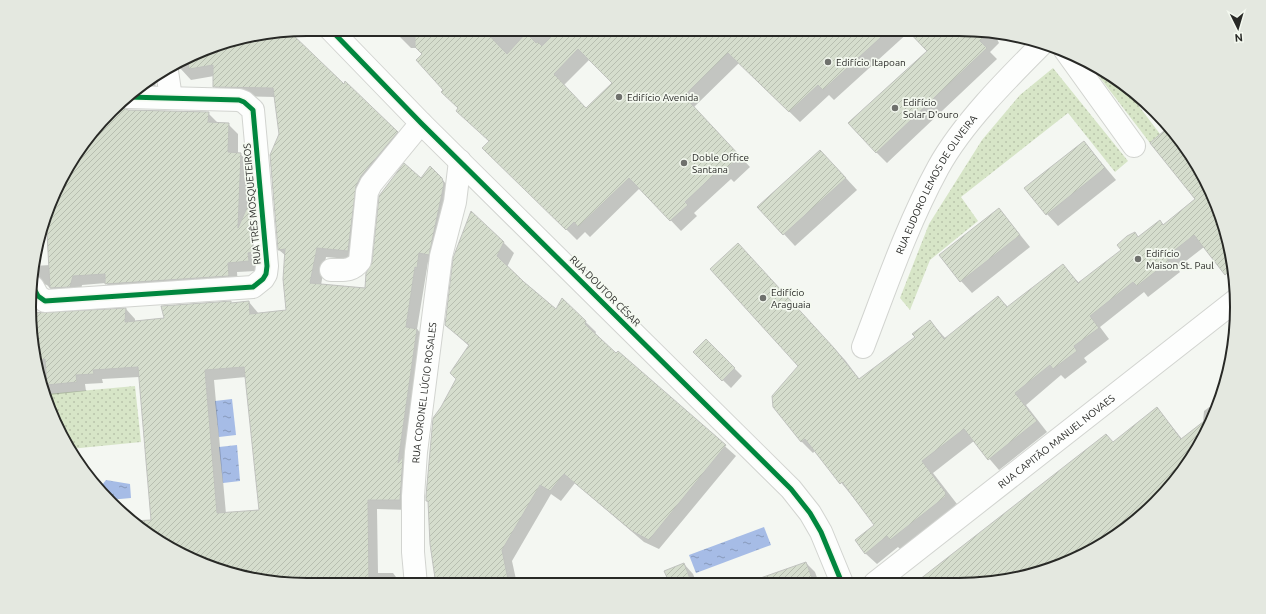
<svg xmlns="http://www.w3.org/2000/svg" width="1266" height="614" font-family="Ubuntu,sans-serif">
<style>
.grass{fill:url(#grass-dots)}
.water{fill:url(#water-ripples)}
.shadow{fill:#0003;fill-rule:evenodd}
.building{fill:url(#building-hatch);stroke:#c0c2be;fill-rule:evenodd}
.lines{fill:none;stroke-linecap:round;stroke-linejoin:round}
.minor-casing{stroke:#d2d4d0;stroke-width:24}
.minor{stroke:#fdfefd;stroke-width:22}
.cycleway-casing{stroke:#f4f9f0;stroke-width:8}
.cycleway{stroke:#00873e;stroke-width:5}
.poi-dot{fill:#6f716d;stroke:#f4f9f0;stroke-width:1.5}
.labels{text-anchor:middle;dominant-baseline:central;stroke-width:3.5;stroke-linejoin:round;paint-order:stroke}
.poi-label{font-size:10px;fill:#282926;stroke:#f4f9f0;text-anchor:start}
.street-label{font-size:10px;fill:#282926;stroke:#f4f9f0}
.rim{fill:none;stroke:#282926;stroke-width:2}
</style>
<defs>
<pattern id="grass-dots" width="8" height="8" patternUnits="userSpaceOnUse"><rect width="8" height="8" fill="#d7e5c7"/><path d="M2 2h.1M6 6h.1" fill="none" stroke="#b9c4ab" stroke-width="1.8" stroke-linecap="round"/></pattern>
<pattern id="water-ripples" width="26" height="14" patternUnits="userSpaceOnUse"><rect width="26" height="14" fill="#a6bce6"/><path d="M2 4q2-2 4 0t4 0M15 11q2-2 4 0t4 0" fill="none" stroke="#8799ba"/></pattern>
<pattern id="building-hatch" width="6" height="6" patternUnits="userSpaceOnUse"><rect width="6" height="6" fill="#d5ddcd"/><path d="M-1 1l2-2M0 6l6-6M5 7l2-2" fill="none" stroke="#b7beb0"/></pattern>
</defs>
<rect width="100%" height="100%" fill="#f4f7f2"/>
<g class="grass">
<path d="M 1088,62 L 1119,80 L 1160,134 L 1150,143 Z"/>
<path d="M 1053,68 L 1128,161 L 1115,172 L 1068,113 L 961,197 L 978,221 L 930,260 L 910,310 L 900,298 L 929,224 L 982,140 L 1020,95 Z"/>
<path d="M 135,386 L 141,442 L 70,449 L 58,430 L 47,394 Z"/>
</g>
<g class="water">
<path d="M 232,399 L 236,435 L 219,437 L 215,401 Z"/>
<path d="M 237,445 L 240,481 L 223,483 L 219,447 Z"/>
<path d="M 106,480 L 130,484 L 131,498 L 109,500 L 95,486 L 102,485 Z"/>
<path d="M 764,527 L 771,545 L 696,573 L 689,555 Z"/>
</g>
<g class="shadow">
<path d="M 392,29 L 959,29 L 1001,33 L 996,37 L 999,43 L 990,52 L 997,59 L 887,163 L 876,152 L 928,51 L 910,31 L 834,100 L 829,95 L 800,122 L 739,63 L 694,107 L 750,167 L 734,182 L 731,179 L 694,213 L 697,216 L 681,231 L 640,188 L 590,237 L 585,232 L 577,240 L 484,148 L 490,141 L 444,90 L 423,54 L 417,48 L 411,48 ZM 590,59 L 614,83 L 586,109 L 563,86 Z"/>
<path d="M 289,32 L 345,86 L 404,139 L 371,186 L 358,260 L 326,257 L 321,285 L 366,289 L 373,263 L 380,196 L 404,164 L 421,180 L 431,168 L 451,189 L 438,264 L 428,262 L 417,329 L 426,339 L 410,510 L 377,509 L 378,573 L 393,573 L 402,585 L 307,585 L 253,580 L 200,564 L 134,522 L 152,520 L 139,377 L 102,379 L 103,383 L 85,384 L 86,391 L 49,395 L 49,403 L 31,343 L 33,304 L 37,312 L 46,314 L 126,309 L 135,319 L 135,322 L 165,319 L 249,302 L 259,314 L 287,311 L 286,256 L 279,250 L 280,134 L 275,97 L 223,96 L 214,86 L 214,76 L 191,80 L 180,68 L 176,68 L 165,78 L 155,78 L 156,94 L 127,100 L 125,110 L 208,113 L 218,123 L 228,124 L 238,134 L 238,154 L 240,154 L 250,163 L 248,204 L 258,214 L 258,271 L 237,272 L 238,285 L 116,294 L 106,283 L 82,285 L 80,296 L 59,297 L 47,285 L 43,284 L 33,289 L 34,266 L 50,265 L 46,216 L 50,200 L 76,153 L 138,87 L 217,44 ZM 246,377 L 260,510 L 226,514 L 214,380 Z"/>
<path d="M 1170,128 L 1190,153 L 1216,201 L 1232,253 L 1235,283 L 1204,247 L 1177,268 L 1180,272 L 1148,297 L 1144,292 L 1100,327 L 1109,339 L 1084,358 L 1087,362 L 1065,379 L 1061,375 L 1026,405 L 1047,432 L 999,470 L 974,441 L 933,473 L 957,504 L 955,505 L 957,508 L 902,551 L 898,547 L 877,564 L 866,554 L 857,540 L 876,525 L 815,451 L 813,453 L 802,442 L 774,406 L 800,366 L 738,244 L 845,360 L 860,380 L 916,337 L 930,321 L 946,339 L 998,297 L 1008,307 L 1063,265 L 1080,284 L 1122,250 L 1134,233 L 1139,237 L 1160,221 L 1164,225 L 1196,199 L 1151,143 Z"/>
<path d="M 1084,142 L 1116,180 L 1058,226 L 1047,214 Z"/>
<path d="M 832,163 L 857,190 L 795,246 L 759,207 Z"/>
<path d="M 999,209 L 1030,247 L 972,293 L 961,281 Z"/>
<path d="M 503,242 L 514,253 L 507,267 L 524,282 L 557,310 L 563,300 L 596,332 L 595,334 L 617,354 L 618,352 L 736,456 L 659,549 L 644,542 L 575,483 L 561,501 L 551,494 L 512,561 L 517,584 L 437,585 L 429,503 L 426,500 L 442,408 L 457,378 L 469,346 L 446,325 Z"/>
<path d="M 706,340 L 742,376 L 731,388 L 694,352 Z"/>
<path d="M 1220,399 L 1216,414 L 1180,476 L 1128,527 L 1066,564 L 1114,443 L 1157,408 L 1182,439 L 1203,422 L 1204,411 Z"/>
<path d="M 806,563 L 815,572 L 819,583 L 750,583 Z"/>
<path d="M 684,564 L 693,574 L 697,584 L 648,584 L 668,576 Z"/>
</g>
<g class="building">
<path d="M 415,29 L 483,29 L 507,54 L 526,33 L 536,43 L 538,42 L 542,46 L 558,29 L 890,29 L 823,90 L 818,85 L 789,112 L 728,53 L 684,96 L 740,156 L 723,172 L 720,169 L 685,202 L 688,205 L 670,221 L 629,178 L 578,227 L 574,222 L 566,230 L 482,148 L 489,141 L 456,111 L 458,108 L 441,92 L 443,90 L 416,60 L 422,54 L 415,47 ZM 578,49 L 612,83 L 586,108 L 554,74 Z"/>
<path d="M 906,29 L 959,29 L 990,32 L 980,41 L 987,48 L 876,153 L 848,123 L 927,51 Z"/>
<path d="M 290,32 L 344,84 L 345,81 L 398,132 L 361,176 L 356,186 L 348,251 L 317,248 L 310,283 L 365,288 L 366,273 L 372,262 L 379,196 L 404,163 L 421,178 L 430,166 L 442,178 L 444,184 L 429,255 L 419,253 L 417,268 L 415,267 L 406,327 L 417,329 L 398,463 L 403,457 L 400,500 L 368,500 L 369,585 L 312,585 L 312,578 L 253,580 L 200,564 L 132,521 L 151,520 L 138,367 L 93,370 L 94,374 L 76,375 L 77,382 L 47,385 L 45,359 L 37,361 L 31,343 L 32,313 L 126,308 L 125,322 L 164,318 L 161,306 L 231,301 L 231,303 L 249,301 L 250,314 L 286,310 L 283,279 L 285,249 L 278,250 L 270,155 L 279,134 L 273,88 L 213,87 L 213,65 L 189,69 L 188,60 L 217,44 ZM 244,367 L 259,510 L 217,513 L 205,370 Z"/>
<path d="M 120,106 L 128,110 L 209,112 L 208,122 L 229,123 L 228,152 L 241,153 L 238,228 L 249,203 L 253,252 L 248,253 L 249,261 L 228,263 L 229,276 L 105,284 L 105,274 L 73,276 L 70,287 L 50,288 L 46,215 L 50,200 L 76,153 Z"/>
<path d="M 1170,128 L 1190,153 L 1216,201 L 1232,253 L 1233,268 L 1225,275 L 1194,235 L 1166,257 L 1169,261 L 1137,286 L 1133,282 L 1090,316 L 1099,328 L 1074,346 L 1077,351 L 1053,369 L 1050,365 L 1015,393 L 1037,421 L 988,460 L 964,429 L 922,461 L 946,493 L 945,494 L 946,496 L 890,540 L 887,536 L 865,554 L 855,540 L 874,525 L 842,482 L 840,484 L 805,439 L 801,442 L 773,407 L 772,396 L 798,366 L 710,269 L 738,243 L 834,348 L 859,379 L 915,337 L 912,334 L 930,320 L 944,339 L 998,296 L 1007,307 L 1063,264 L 1078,283 L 1121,250 L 1117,245 L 1127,236 L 1135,232 L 1138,237 L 1160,220 L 1163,225 L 1195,199 L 1150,143 L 1165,130 L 1167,131 Z"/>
<path d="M 1084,141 L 1105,168 L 1046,215 L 1024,188 Z"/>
<path d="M 820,150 L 846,178 L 783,235 L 757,207 Z"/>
<path d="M 999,208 L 1020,235 L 960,282 L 939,255 Z"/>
<path d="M 471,211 L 504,242 L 497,256 L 524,282 L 556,309 L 562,298 L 586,321 L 585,324 L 616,353 L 618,351 L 726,445 L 649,540 L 632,531 L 564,474 L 550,491 L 540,485 L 502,550 L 509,584 L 436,585 L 430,544 L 428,501 L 426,501 L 426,496 L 433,418 L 441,407 L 456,379 L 450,373 L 469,345 L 445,325 L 453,258 Z"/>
<path d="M 706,339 L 735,368 L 722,381 L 693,352 Z"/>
<path d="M 1157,407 L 1181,439 L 1217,411 L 1180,476 L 1128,527 L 1066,564 L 996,583 L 915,583 L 1106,434 L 1113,442 Z"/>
<path d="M 806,562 L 814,583 L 753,583 L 752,581 Z"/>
<path d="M 684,563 L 692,584 L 670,584 L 664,571 Z"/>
</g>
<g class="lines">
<g class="minor-casing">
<g id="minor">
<path d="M 330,29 L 421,123 L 791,489 L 810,513 L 821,532 L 842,583"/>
<path d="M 1065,50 L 1134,146"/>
<path d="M 167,71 L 171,98"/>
<path d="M 331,270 C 343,270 352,272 360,261 L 367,192 L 371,184 L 421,123"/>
<path d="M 33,287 L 38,296 L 45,301 L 253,287 L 263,279 L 266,274 L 267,266 L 253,110 L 244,102 L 239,100 L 128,97"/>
<path id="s1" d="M 863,347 C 886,287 907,225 938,168 C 962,124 1007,79 1043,43"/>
<path id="s2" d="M 875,583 L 1236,300"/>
<path id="s3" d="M 416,585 L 413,552 L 413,496 L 416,452 L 441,256 L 455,202 L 460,161"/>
</g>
</g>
<use href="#minor" class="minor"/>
<g class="cycleway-casing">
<g id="cycleway">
<path d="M 330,29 L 421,123 L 791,489 L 810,513 L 821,532 L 842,583"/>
<path d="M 33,287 L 38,296 L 45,301 L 253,287 L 263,279 L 266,274 L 267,266 L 253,110 L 244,102 L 239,100 L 128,97"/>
</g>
</g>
<use href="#cycleway" class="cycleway"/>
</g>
<g class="poi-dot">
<circle cx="828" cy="62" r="4"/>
<circle cx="619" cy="97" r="4"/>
<circle cx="895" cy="108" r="4"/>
<circle cx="684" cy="163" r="4"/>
<circle cx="1138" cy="259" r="4"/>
<circle cx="763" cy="298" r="4"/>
</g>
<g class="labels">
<g class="poi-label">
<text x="836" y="62">Edifício Itapoan</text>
<text x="627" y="97">Edifício Avenida</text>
<text x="903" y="102">Edifício<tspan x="903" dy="12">Solar D'ouro</tspan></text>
<text x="692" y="157">Doble Office<tspan x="692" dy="12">Santana</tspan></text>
<text x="1146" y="253">Edifício<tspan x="1146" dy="12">Maison St. Paul</tspan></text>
<text x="771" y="292">Edifício<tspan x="771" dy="12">Araguaia</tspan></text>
</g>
<g class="street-label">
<text stroke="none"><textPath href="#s1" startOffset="179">RUA EUDORO LEMOS DE OLIVEIRA</textPath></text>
<text transform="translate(252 204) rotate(-95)">RUA TRÊS MOSQUETEIROS</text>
<text transform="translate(605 291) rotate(45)">RUA DOUTOR CÉSAR</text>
<text stroke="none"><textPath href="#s3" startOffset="193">RUA CORONEL LÚCIO ROSALES</textPath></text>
<text stroke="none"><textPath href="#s2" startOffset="230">RUA CAPITÃO MANUEL NOVAES</textPath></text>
</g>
</g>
<path d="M0 0H1266V614H0ZM307 36H959A271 271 0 0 1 1230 307V307A271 271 0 0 1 959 578H307A271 271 0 0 1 36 307V307A271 271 0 0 1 307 36Z" fill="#e4e8e0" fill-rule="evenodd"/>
<path class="rim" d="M307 36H959A271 271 0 0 1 1230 307V307A271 271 0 0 1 959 578H307A271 271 0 0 1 36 307V307A271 271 0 0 1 307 36Z"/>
<g transform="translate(1238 28) rotate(175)" stroke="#f4f9f0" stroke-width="3" paint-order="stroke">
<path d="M0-3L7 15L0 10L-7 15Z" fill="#282926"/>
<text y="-6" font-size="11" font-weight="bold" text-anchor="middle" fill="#282926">N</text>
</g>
</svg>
